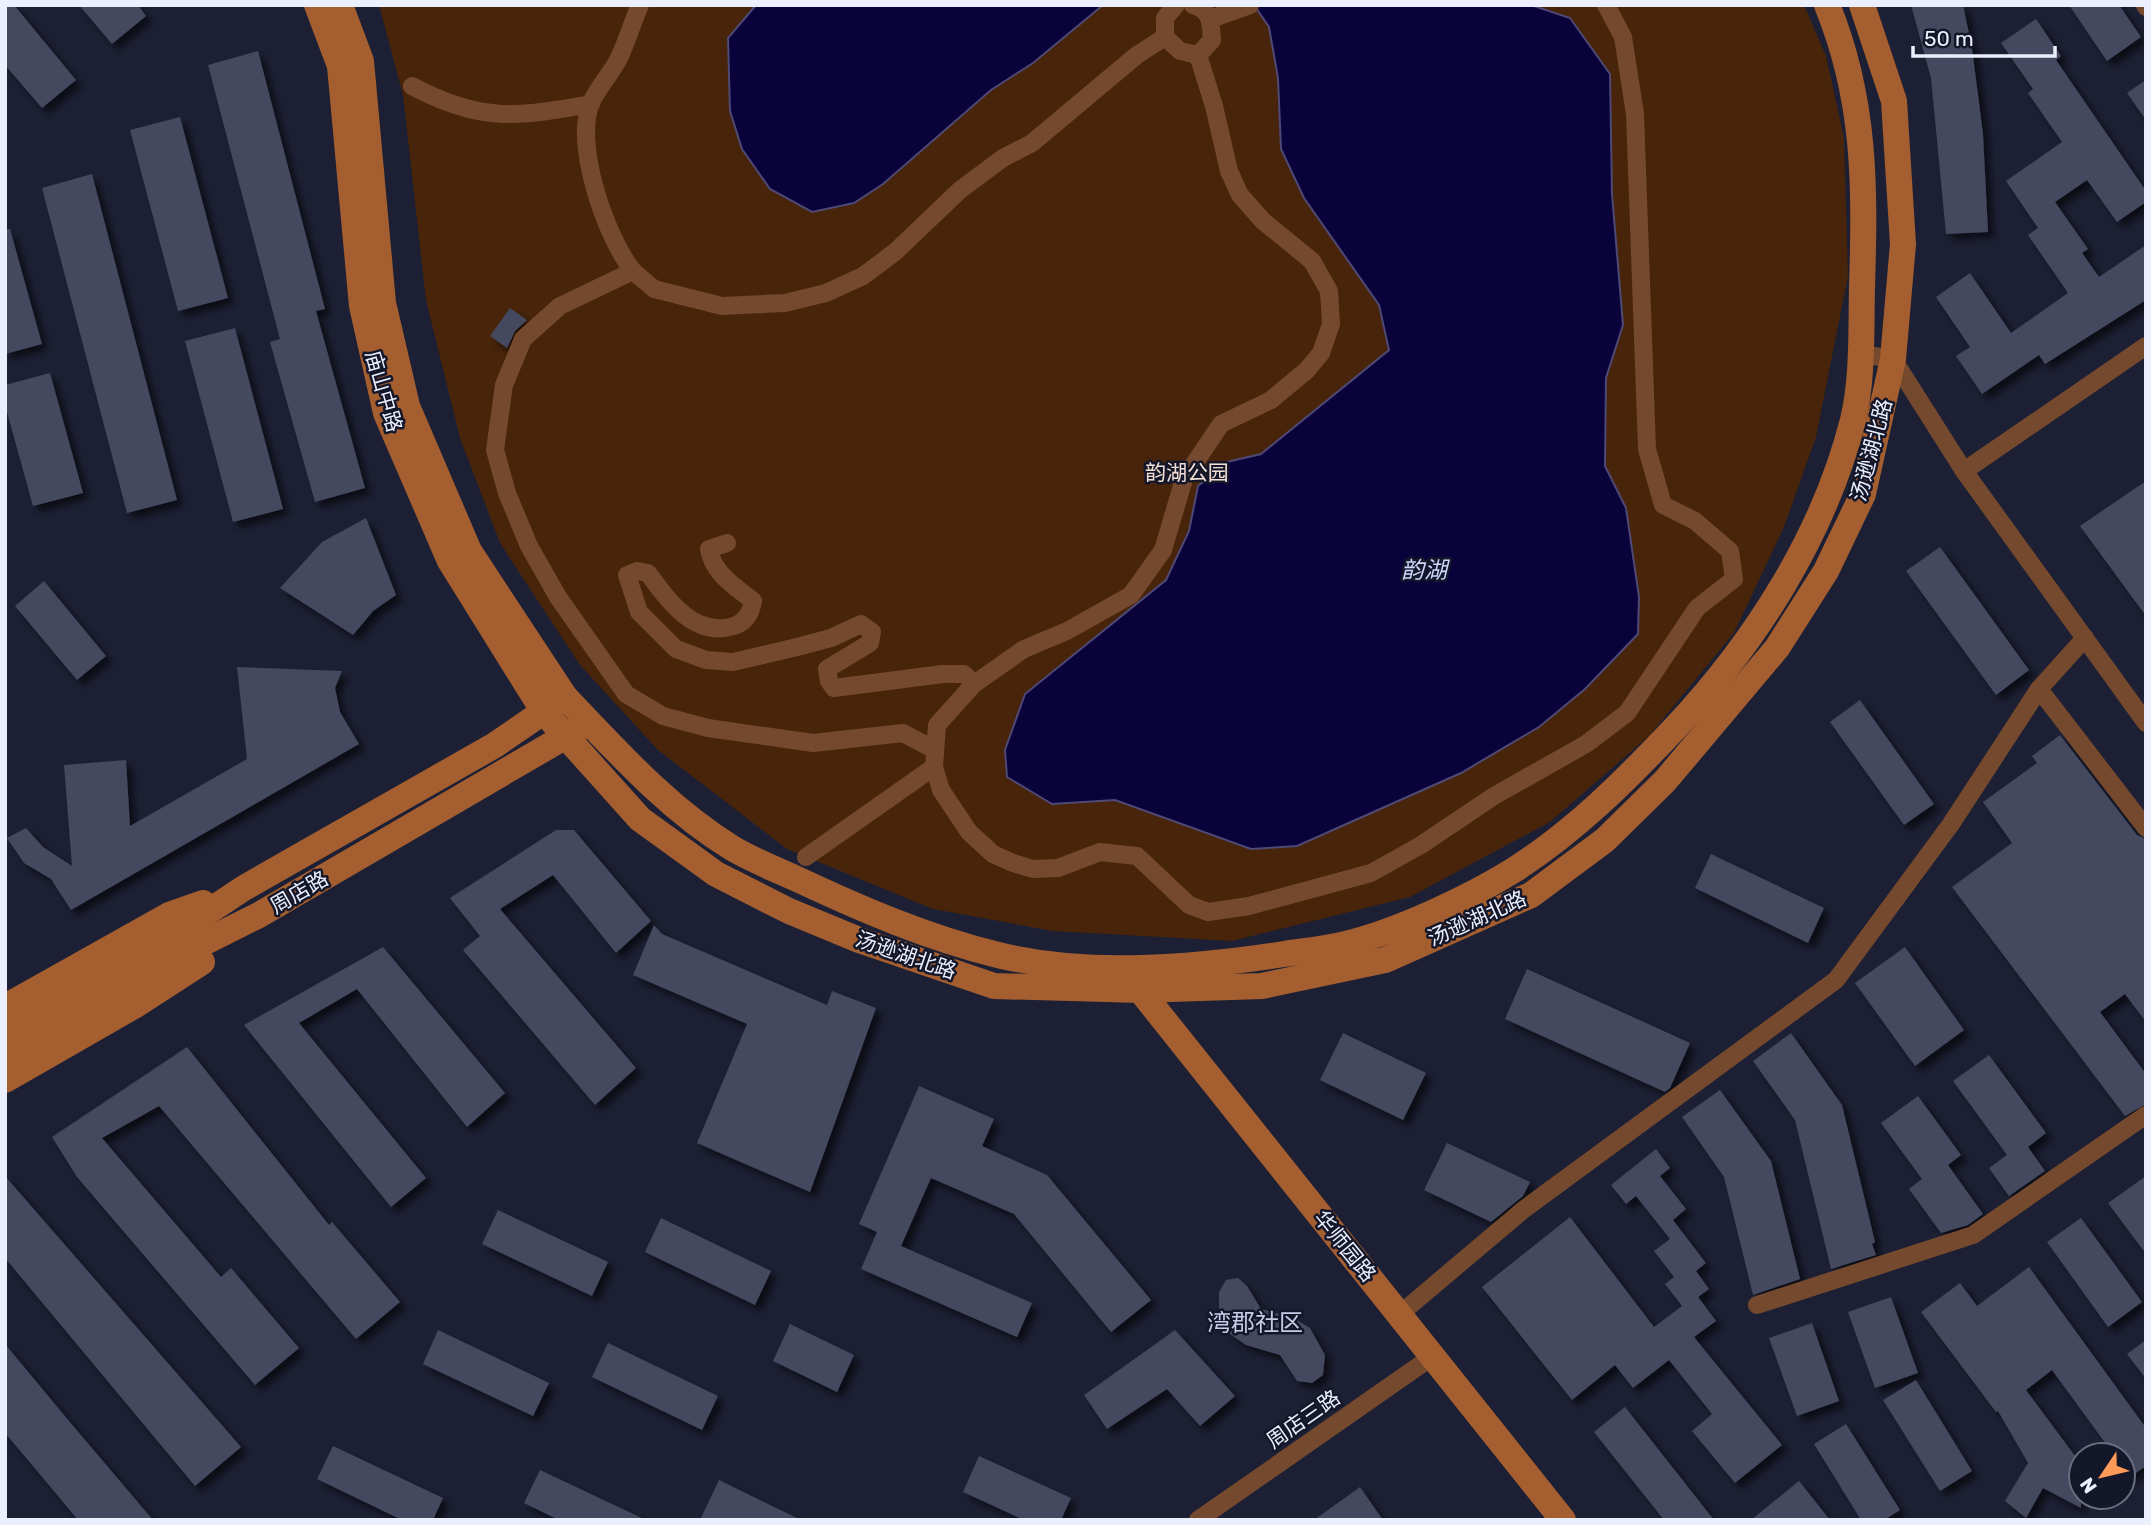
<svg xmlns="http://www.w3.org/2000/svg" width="2151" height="1525" font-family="Rubik,'Noto Sans SC',sans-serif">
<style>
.green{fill:#47240a}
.water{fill:#0a023b;stroke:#4e4975;stroke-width:2}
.building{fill:#44485f;filter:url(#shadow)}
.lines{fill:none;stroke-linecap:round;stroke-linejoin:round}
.street{stroke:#75492d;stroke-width:18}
.secondary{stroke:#a45e2f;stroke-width:26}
.labels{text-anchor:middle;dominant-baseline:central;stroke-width:5;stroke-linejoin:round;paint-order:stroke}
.street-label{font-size:21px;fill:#eceffd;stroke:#14172a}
.park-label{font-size:21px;fill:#f2ded3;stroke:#14172a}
.water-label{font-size:23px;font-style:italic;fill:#ced6fb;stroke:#14172a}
.quarter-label{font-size:24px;fill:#c6cce7;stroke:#14172a}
</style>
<defs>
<filter id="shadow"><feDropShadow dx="6" dy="6" stdDeviation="3.5" flood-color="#0009"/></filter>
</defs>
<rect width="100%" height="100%" fill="#1d2034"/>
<path class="green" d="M 379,5 L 1804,5 L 1826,56 L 1844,138 L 1848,276 L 1816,437 L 1784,527 L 1734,633 L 1649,736 L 1550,822 L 1410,897 L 1232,941 L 1053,931 L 933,909 L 787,849 L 658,750 L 580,665 L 500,543 L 460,438 L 426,300 L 403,95 Z"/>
<g class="water">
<path d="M 756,5 L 1103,5 L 1033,63 L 991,90 L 883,184 L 854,203 L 812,212 L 770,189 L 742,149 L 730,111 L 728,38 Z"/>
<path d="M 1254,5 L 1531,5 L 1570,18 L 1610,74 L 1612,194 L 1623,325 L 1606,378 L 1605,466 L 1626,508 L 1639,597 L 1638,634 L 1585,689 L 1539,727 L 1461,773 L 1297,846 L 1251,849 L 1115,800 L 1052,804 L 1007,777 L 1005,750 L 1025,694 L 1166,580 L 1189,531 L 1198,486 L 1227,462 L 1261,454 L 1389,350 L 1379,305 L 1304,198 L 1281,149 L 1278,78 L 1269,27 Z"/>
</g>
<g class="building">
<path d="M 5,5 L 14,5 L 76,80 L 42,108 L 5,65 Z"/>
<path d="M 79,5 L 138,5 L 146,16 L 112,44 Z"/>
<path d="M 1911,5 L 1963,5 L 1972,48 L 1983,134 L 1988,232 L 1946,234 L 1931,78 Z"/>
<path d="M 2069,5 L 2119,5 L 2141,37 L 2107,61 Z"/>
<path d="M 2036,19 L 2061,56 L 2056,60 L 2146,191 L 2146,202 L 2117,222 L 2087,180 L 2055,202 L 2088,249 L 2082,253 L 2099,277 L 2146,245 L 2146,300 L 2045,364 L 2039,355 L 1982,394 L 1956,356 L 1970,347 L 1936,297 L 1970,273 L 2011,333 L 2068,293 L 2028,235 L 2038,228 L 2006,181 L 2062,142 L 2028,93 L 2033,89 L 2001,43 Z"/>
<path d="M 258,51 L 325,309 L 316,311 L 365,488 L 315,502 L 270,342 L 280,339 L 208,65 Z"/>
<path d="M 2146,80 L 2146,120 L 2127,93 Z"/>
<path d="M 180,117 L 228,298 L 178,311 L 130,130 Z"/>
<path d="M 92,174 L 177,500 L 127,513 L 42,188 Z"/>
<path d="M 5,229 L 10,229 L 42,344 L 5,354 Z"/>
<path d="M 510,308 L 527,320 L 515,331 L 507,348 L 490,336 Z"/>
<path d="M 235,328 L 283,509 L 233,522 L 185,341 Z"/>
<path d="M 50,373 L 83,493 L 33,506 L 5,405 L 5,385 Z"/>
<path d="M 2146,481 L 2146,616 L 2080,526 Z"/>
<path d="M 366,518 L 396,595 L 373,611 L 353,635 L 280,588 L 322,542 Z"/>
<path d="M 1940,547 L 2029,670 L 1996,695 L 1906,571 Z"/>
<path d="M 44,581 L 106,656 L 77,680 L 15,606 Z"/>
<path d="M 237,667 L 342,671 L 335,688 L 340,712 L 359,744 L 71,910 L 51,879 L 24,863 L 7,838 L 26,828 L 43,847 L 72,866 L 64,765 L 126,760 L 130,826 L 247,759 Z"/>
<path d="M 1860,700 L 1934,804 L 1904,825 L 1830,722 Z"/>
<path d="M 2060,735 L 2137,835 L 2146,839 L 2146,1022 L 2125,994 L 2100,1012 L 2146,1074 L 2146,1104 L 2125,1116 L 1952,887 L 2012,843 L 1983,802 L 2037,763 L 2032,756 Z"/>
<path d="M 556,830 L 574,830 L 651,921 L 616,953 L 553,875 L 500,909 L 636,1068 L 595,1105 L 463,950 L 480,936 L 450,898 Z"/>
<path d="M 1711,854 L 1824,908 L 1808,943 L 1695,888 Z"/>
<path d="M 654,925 L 662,934 L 827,1005 L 832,991 L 876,1008 L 810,1192 L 697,1143 L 747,1024 L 633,975 Z"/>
<path d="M 383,947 L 505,1093 L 467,1127 L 357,989 L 299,1023 L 426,1178 L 391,1207 L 244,1025 Z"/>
<path d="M 1905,947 L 1964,1030 L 1915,1066 L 1855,983 Z"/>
<path d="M 1527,969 L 1690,1043 L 1670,1088 L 1665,1092 L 1505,1019 Z"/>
<path d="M 1343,1033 L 1426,1073 L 1403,1120 L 1320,1080 Z"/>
<path d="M 1791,1033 L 1842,1105 L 1875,1242 L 1872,1244 L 1876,1255 L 1831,1269 L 1795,1120 L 1753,1061 Z"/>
<path d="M 187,1047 L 329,1225 L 332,1222 L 400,1302 L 356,1339 L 159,1106 L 102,1138 L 221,1277 L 231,1268 L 299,1348 L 255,1385 L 77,1177 L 52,1137 Z"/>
<path d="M 1989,1055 L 2046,1133 L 2028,1147 L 2045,1171 L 2009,1196 L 1989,1168 L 2007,1155 L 1953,1081 Z"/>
<path d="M 919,1086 L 994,1119 L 982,1146 L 1047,1175 L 1151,1300 L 1111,1332 L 1014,1214 L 931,1178 L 901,1246 L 1032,1303 L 1017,1337 L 861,1269 L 877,1232 L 859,1224 Z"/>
<path d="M 1720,1090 L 1771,1161 L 1800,1279 L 1753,1295 L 1724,1177 L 1682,1117 Z"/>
<path d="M 1918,1096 L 1961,1155 L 1948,1165 L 1983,1214 L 1968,1225 L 1941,1233 L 1909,1189 L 1922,1179 L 1881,1123 Z"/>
<path d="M 1447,1143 L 1530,1182 L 1523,1196 L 1491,1222 L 1424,1190 Z"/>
<path d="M 1656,1149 L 1670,1168 L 1660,1176 L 1686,1209 L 1673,1220 L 1706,1263 L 1696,1271 L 1709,1289 L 1698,1297 L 1716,1321 L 1694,1337 L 1782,1445 L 1735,1483 L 1692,1431 L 1712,1414 L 1669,1360 L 1633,1388 L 1615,1365 L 1572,1400 L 1482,1287 L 1570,1217 L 1654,1327 L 1682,1306 L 1665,1284 L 1674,1277 L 1654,1251 L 1670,1239 L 1636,1196 L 1626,1204 L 1611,1185 Z"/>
<path d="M 5,1176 L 241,1447 L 195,1486 L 5,1258 Z"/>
<path d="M 2146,1176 L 2146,1254 L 2108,1203 Z"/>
<path d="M 498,1210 L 608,1262 L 592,1296 L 482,1244 Z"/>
<path d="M 661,1218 L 771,1271 L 755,1305 L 645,1252 Z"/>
<path d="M 2081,1218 L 2142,1302 L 2108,1327 L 2047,1242 Z"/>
<path d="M 2029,1267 L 2146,1428 L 2146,1466 L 2130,1477 L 2123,1468 L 2123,1455 L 2114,1455 L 2052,1370 L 2026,1390 L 2081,1464 L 2081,1508 L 2043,1488 L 2026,1518 L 2005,1501 L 2028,1463 L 1998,1411 L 1996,1412 L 1921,1312 L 1960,1283 L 1977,1306 Z"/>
<path d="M 1238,1278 L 1247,1286 L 1261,1309 L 1294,1318 L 1310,1328 L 1325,1355 L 1323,1375 L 1312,1383 L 1297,1381 L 1280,1355 L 1246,1345 L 1230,1334 L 1219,1314 L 1219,1292 L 1226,1280 Z"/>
<path d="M 1891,1297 L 1918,1373 L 1875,1388 L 1848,1312 Z"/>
<path d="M 1812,1323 L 1839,1401 L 1797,1416 L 1769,1338 Z"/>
<path d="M 790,1324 L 854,1355 L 837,1392 L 773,1361 Z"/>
<path d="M 438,1330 L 549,1383 L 533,1416 L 423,1364 Z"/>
<path d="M 1175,1330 L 1235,1396 L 1200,1426 L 1167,1389 L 1107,1429 L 1084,1395 Z"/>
<path d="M 2146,1340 L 2146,1379 L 2127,1354 Z"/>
<path d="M 608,1343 L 718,1396 L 702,1430 L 592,1377 Z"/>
<path d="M 5,1344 L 69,1421 L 153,1520 L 78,1520 L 38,1472 L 5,1433 Z"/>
<path d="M 1916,1380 L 1972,1471 L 1940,1491 L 1883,1400 Z"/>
<path d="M 1625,1407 L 1714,1520 L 1664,1520 L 1594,1432 Z"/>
<path d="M 1846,1424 L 1900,1510 L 1884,1520 L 1861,1520 L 1814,1444 Z"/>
<path d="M 333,1446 L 443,1498 L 433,1520 L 402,1520 L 317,1479 Z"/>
<path d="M 979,1456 L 1071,1498 L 1061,1520 L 1024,1520 L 963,1492 Z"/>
<path d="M 540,1470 L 646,1520 L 559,1520 L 524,1503 Z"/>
<path d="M 719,1480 L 801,1520 L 700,1520 Z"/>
<path d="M 1799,1481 L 1830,1520 L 1751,1520 Z"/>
<path d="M 1360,1487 L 1383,1520 L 1314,1520 Z"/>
</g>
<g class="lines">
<g class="street">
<path d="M 1176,5 L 1165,18 L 1165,37 L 1180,51 L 1198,55 L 1212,40 C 1211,23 1211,10 1193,5"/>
<path d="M 2145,5 L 2146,7"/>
<path d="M 1211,19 L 1250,5"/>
<path d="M 412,86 C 481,123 517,117 591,104"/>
<path d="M 633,271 C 606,237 575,148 590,105 C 596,90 610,75 618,60 C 627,42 632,23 640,5"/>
<path d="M 1861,354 L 1893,359 L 1964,471 L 2146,723"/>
<path d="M 1964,471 L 2146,346"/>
<path d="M 727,543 L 709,549 C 713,574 735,586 753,601 C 751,613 746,622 734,626 C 695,638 669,602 648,573 L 637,571 L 627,575 L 639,612 L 676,649 L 706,660 L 733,662 L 797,647 L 831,638 L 861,624 L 872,632 L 870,643 L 827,669 L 829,681 L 834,688 L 943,674 L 964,674 L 974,684"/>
<path d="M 2085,638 L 2039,689 L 2146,828"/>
<path d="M 935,750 L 903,733 L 813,743 L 708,728 L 663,716 L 626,694 L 558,597 L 529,546 L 507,493 L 495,450 L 504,385 L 523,339 L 560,306 L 633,271 L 654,289 L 722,306 L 785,303 L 826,293 L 863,276 L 895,252 L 960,190 L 1003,158 L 1032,143 L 1137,55 L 1165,37"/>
<path d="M 934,767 L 941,790 L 969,832 L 993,854 L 1013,863 L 1033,869 L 1058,868 L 1100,852 L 1137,856 L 1189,905 L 1208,912 L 1249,906 L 1371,873 L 1421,845 L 1494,796 L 1586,744 L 1627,713 L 1697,608 L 1734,579 L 1730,551 L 1695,521 L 1663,505 L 1647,449 L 1635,114 L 1623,37 L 1606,5"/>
<path d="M 806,857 L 934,767 L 937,725 L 974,684 L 1024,649 L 1067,631 L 1131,595 L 1163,550 L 1184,479 L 1221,424 L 1271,400 L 1307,370 L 1321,353 L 1331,324 L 1329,291 L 1312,261 L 1263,221 L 1240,195 L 1229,171 L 1214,106 L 1198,55"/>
<path d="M 1757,1305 L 1973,1235 L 2146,1115"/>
<path d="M 1400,1314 L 1523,1210 L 1836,980 L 1951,824 L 2039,689"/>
<path d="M 1198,1520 L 1433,1356"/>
</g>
<g class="secondary">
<path d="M 317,5 L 340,66 L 362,306 L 386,413 L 450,561 L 544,712 L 640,819 L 716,874 L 789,911 L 859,940 L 994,986 L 1140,990 L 1262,986 L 1385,960 L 1531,895 L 1605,840 L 1665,781 L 1777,648 L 1826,571 L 1863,494 L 1893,359 L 1903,244 L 1894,101 L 1862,5"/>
<path d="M 340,5 L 361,61 L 383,303 L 407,406 L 469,551 L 565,697"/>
<path d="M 1141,977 L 1140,990 L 1563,1520"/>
<path d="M 5,1007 L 169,915 L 203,903"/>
<path d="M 5,1031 L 179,931 L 244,888 L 495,745 L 565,697 C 617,751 667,808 732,848 C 752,860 775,869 797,879 C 861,909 928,938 998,955 C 1090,977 1191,968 1284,954 C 1304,951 1325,949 1345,944 C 1396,932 1469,898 1514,870 C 1575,831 1625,781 1675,728 C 1755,643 1824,535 1853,420 C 1863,378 1861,331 1862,287 C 1865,187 1866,100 1827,5"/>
<path d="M 5,1056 L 197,946 L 259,915 L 578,729"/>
<path d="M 5,1080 L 134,1006 L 202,962"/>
</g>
</g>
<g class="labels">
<g class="street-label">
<text transform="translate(384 391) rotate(74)">庙山中路</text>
<text transform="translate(1871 450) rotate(-75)">汤逊湖北路</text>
<text transform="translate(299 892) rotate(-30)">周店路</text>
<text transform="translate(1477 918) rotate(-24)">汤逊湖北路</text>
<text transform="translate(906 955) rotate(19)">汤逊湖北路</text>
<text transform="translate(1345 1246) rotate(51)">华师园路</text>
<text transform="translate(1303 1419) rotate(-35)">周店三路</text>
</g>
<g class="park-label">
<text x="1187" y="472">韵湖公园</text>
</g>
<g class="water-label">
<text x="1424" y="570">韵湖</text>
</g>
<g class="quarter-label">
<text x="1255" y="1323">湾郡社区</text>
</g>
</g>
<rect width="2151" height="1525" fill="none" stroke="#eceffd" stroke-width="14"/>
<g transform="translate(2102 1476) rotate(235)"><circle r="33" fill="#14172a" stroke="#6a6d7e" stroke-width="2"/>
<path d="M0-5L12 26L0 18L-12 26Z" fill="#ff9b59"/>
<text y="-10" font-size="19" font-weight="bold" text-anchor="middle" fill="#eceffd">N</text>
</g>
<path d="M1913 46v10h142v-10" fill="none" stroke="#eceffd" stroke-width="3.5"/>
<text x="1924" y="46" font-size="21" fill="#eceffd" stroke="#14172a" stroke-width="5" paint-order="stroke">50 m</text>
</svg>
